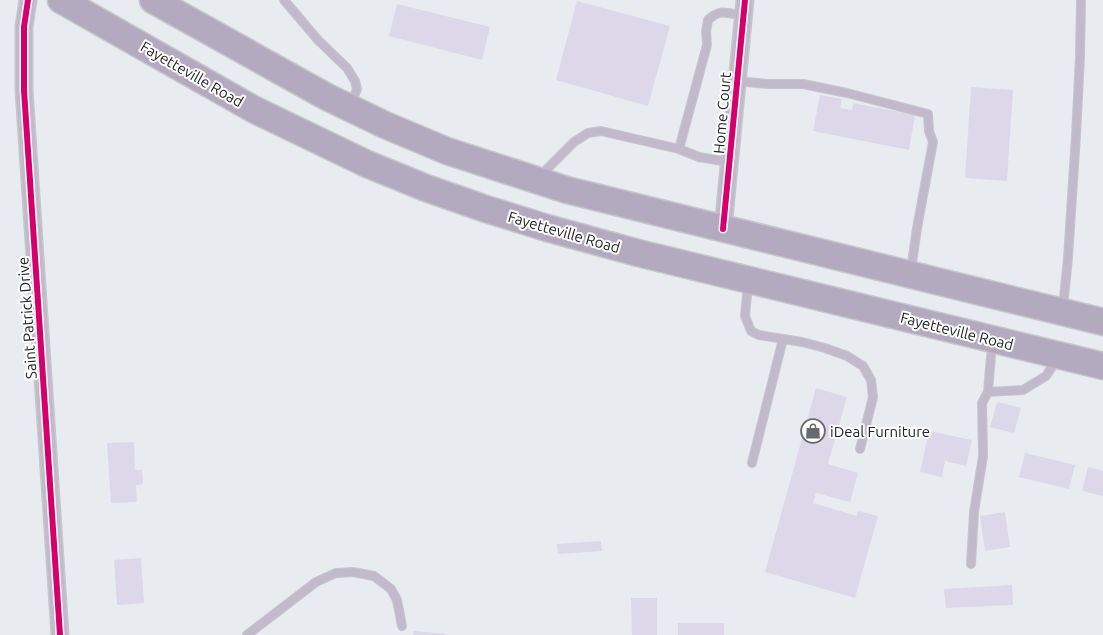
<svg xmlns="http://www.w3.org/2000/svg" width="1103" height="635" font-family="Ubuntu,sans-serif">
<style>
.building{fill:#dcd8ea}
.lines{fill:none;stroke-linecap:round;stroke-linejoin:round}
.service-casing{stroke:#c5c8cb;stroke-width:10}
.minor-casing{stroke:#c5c8cb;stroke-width:19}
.trunk-casing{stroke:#c5c8cb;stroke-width:29}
.service{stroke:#c2bacb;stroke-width:8}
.minor{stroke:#c2bacb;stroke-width:16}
.trunk{stroke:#b4aabf;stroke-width:26}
.cycleway-casing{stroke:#fff;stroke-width:9}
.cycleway{stroke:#d6006c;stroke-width:6}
.labels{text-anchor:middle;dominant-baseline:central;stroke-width:4;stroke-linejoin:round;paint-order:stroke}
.street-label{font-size:15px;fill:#202326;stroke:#fff}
.poi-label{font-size:15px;fill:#202326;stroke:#fff;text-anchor:start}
</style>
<rect width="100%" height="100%" fill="#e8ecf0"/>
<g class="building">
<path d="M 577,1 L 670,26 L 648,106 L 556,80 Z"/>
<path d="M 397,4 L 490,27 L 482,60 L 389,36 Z"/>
<path d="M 971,87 L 1013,90 L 1007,181 L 965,178 Z"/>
<path d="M 820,95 L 842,99 L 840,108 L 852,110 L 853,103 L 915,115 L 909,150 L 813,131 Z"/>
<path d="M 816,388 L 847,397 L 828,464 L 858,473 L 850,502 L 816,493 L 813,503 L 857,516 L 858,511 L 878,516 L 855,598 L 765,572 Z"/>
<path d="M 997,402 L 1021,408 L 1014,433 L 990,427 Z"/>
<path d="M 929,431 L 972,440 L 966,466 L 945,461 L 942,477 L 920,472 Z"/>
<path d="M 134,442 L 135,470 L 142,470 L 143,484 L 136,485 L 137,502 L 111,503 L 107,443 Z"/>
<path d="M 1025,453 L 1075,465 L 1069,489 L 1019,477 Z"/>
<path d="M 1088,467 L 1103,471 L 1103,496 L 1082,491 Z"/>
<path d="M 1005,512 L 1010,547 L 985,551 L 980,516 Z"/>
<path d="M 601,541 L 602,551 L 558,554 L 557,544 Z"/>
<path d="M 141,558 L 144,603 L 117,605 L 114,560 Z"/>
<path d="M 1012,585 L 1013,605 L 946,608 L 944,589 Z"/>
<path d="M 631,598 L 657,598 L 657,635 L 632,635 Z"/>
<rect x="678" y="623" width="46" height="12"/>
<path d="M 414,631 L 445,634 L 445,635 L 413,635 Z"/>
</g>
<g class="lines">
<g class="service-casing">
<g id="service">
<path d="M 284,0 L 318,40 L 347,68 L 355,81 L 357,89 L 351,104"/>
<path d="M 737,81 L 768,84 L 803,84 L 847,93 L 928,114 L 929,131 L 933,142 L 917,228 L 911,270"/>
<path d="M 679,149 L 699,157 L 729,162"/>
<path d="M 540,176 L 574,142 L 588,133 L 601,131 L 679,149 L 707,45 L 706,32 L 708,20 C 721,8 727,13 743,16"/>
<path d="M 748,285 L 745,316 L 751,331 L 759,335 L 802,342 L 825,348 L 847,356 L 863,366 L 871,380 L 873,397 L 860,449"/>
<path d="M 1063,307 L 1068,258 L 1076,136 L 1080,56 L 1081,0"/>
<path d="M 988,392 L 992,344"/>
<path d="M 752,463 L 783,339"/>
<path d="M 971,564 L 974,512 L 983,456 L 982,403 L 988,392 L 1023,390 L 1046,376 L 1057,359"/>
<path d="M 247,635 L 316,582 L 336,573 L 353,572 L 374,576 L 391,589 L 397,600 L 402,626"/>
</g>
</g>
<g class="minor-casing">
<g id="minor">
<path d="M 28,0 L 24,27 L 24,90 L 60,635"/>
<path d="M 723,229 L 745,0"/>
</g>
</g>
<g class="trunk-casing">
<g id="trunk">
<path d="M 61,0 L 253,109 L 311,137 L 367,164 L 426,188 L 486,209 L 547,228 L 638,253 L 1103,366"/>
<path d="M 153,0 L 327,97 L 385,125 L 447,151 L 567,190 L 1103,322"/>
</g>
</g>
<use href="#service" class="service"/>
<use href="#minor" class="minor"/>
<use href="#trunk" class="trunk"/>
<g class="cycleway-casing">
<g id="cycleway">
<path d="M 28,0 L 24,27 L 24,90 L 60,635"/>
<path d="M 723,229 L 745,0"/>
</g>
</g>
<use href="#cycleway" class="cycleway"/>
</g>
<defs>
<g id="shop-ring" transform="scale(1.25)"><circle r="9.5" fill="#fff" stroke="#66696d" stroke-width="1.5"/><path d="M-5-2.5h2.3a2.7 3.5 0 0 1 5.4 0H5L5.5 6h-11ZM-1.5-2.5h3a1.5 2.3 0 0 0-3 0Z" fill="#66696d"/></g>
</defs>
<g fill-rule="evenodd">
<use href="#shop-ring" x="813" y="431"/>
</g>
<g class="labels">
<g class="street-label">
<text transform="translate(192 74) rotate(30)">Fayetteville Road</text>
<text transform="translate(722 113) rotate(-85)">Home Court</text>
<text transform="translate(564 232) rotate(16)">Fayetteville Road</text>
<text transform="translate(27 318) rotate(-94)">Saint Patrick Drive</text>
<text transform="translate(957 331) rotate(14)">Fayetteville Road</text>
</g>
<g class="poi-label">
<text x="830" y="431">iDeal Furniture</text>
</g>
</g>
</svg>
